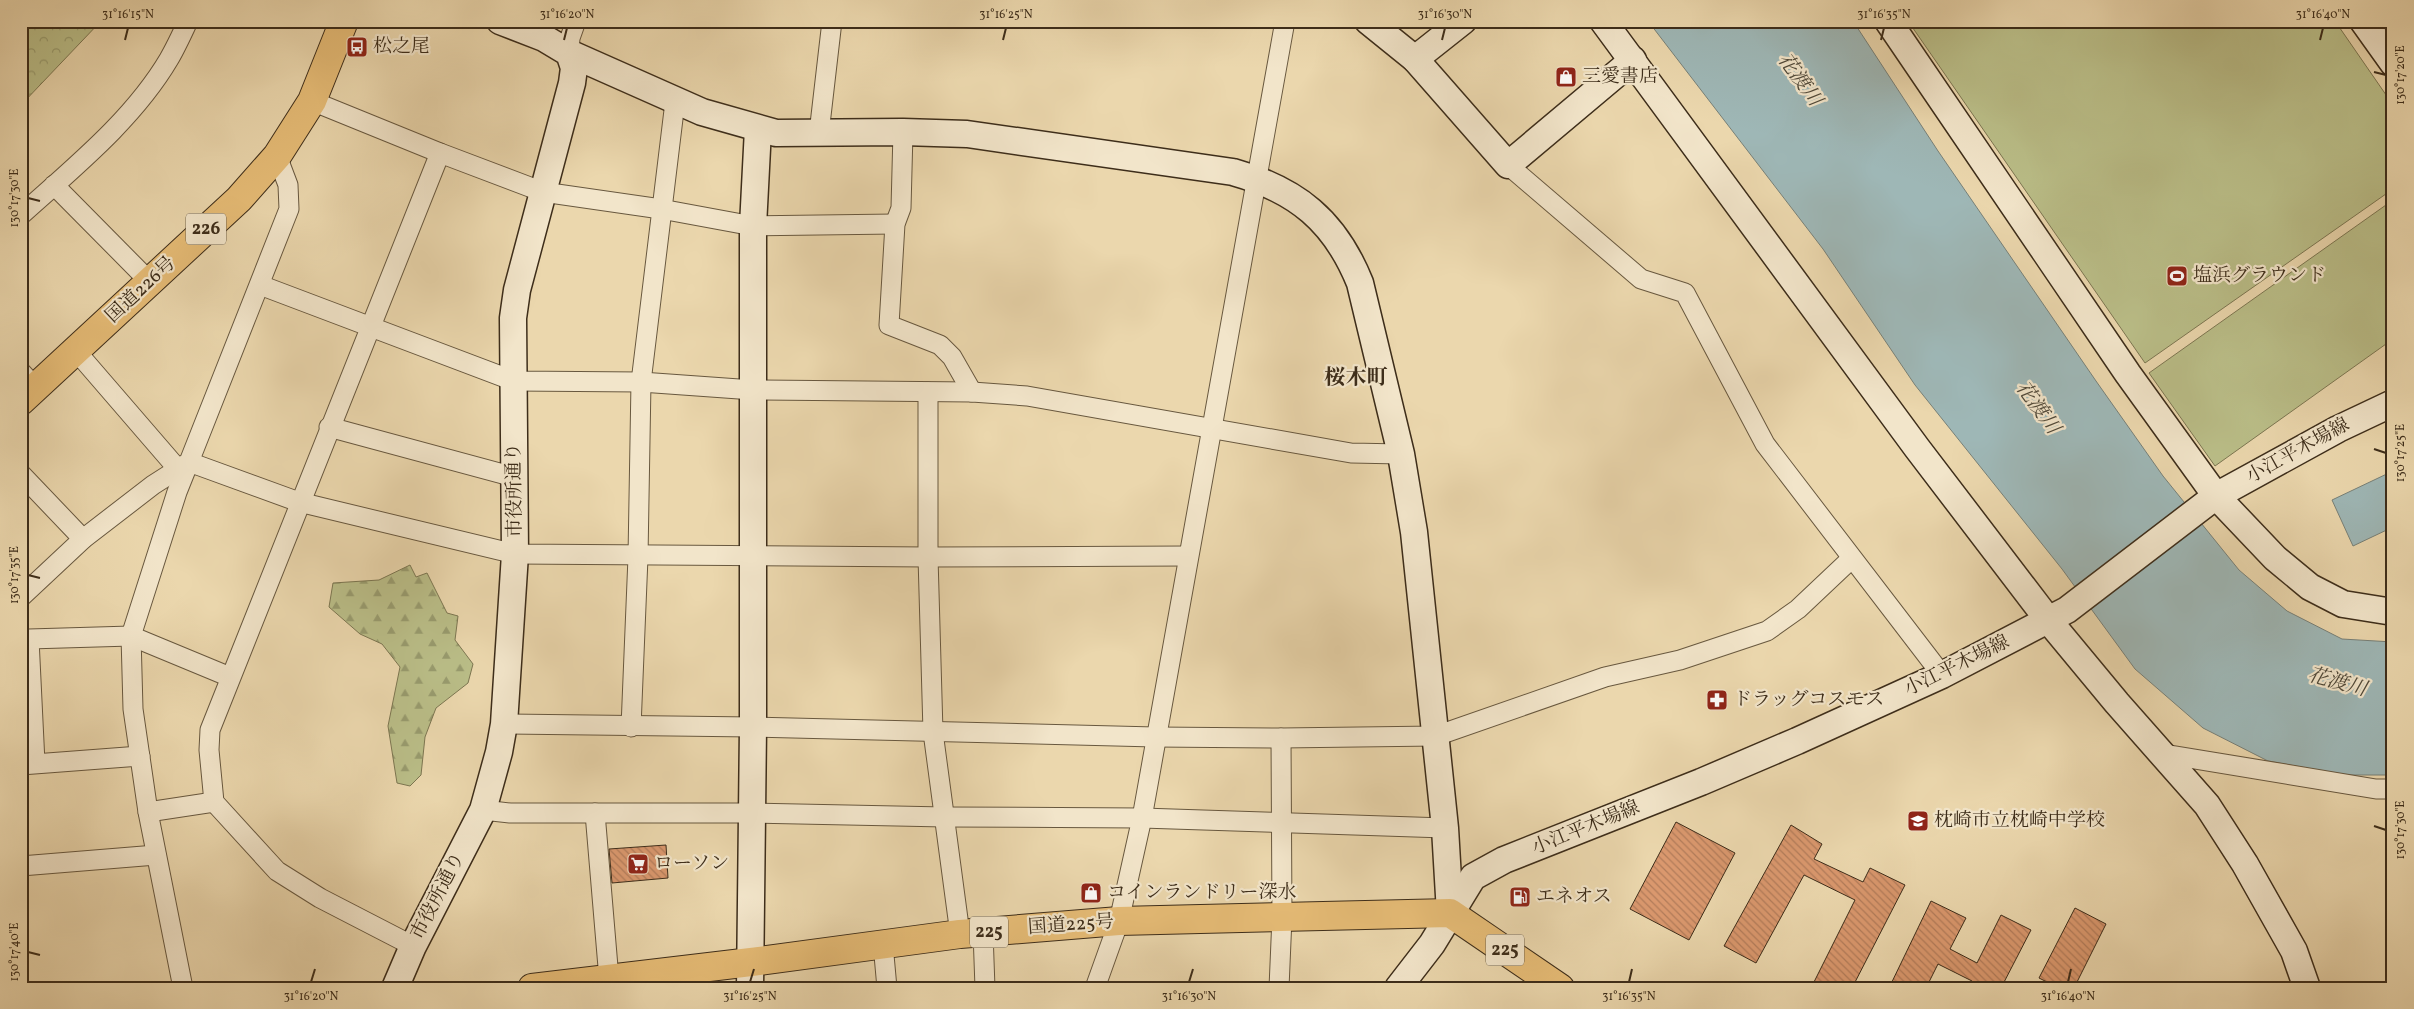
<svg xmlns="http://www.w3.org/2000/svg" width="2414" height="1009" font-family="Vollkorn,'Noto Serif JP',serif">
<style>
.forest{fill:url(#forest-firs);stroke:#7c7651}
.park{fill:url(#park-crowns);stroke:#7c7651}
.pitch{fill:#babe88;stroke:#7c7651}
.water{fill:#9eb7b6;stroke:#778078}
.building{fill:url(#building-back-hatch);stroke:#3d2d1a}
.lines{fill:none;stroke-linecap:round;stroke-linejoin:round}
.street-casing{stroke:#68583f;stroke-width:21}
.secondary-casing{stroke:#3d2d1a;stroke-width:29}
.highway-casing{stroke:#3d2d1a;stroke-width:30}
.street{stroke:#f2e5ca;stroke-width:19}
.secondary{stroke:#f2e5ca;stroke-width:26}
.highway{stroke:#e6bc76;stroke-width:28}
.ticks{fill:none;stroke:#3d2d1a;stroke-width:2}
.labels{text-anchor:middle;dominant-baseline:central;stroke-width:4.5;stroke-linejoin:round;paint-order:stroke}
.shield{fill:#f2e5ca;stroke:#73644f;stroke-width:1}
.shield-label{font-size:18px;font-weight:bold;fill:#3d2d1a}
.poi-label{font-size:19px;fill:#3d2d1a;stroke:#f2e5ca;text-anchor:start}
.street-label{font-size:19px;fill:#3d2d1a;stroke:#f2e5ca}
.water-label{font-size:20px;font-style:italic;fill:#504939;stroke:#f2e5ca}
.quarter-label{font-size:21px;font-weight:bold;fill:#3d2d1a;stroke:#f2e5ca}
.neatline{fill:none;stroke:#3d2d1a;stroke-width:2}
.ticks-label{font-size:12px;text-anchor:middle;fill:#3d2d1a}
</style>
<defs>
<pattern id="forest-firs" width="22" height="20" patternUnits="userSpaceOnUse" patternTransform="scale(1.25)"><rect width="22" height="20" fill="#babe88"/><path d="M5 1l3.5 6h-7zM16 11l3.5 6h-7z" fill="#989b6e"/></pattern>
<pattern id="park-crowns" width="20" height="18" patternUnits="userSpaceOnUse" patternTransform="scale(1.25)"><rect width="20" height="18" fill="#babe88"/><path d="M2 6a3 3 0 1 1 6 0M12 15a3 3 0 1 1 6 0" fill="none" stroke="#989b6e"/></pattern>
<pattern id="building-back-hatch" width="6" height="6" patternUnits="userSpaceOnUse" patternTransform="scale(1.25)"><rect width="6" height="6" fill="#da986e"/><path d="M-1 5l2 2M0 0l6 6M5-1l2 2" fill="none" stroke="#b27c5a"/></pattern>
</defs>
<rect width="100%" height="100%" fill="#ebd7ad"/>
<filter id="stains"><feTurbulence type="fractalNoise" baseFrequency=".004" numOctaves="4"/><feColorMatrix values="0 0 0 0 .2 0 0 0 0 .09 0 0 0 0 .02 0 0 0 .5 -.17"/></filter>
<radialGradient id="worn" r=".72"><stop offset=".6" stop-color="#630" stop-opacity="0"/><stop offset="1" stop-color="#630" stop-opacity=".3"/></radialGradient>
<path class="forest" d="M 410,565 L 416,577 L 427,573 L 447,613 L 458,616 L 455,640 L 473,664 L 468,683 L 436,708 L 425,737 L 421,775 L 410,786 L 397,783 L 388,726 L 400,667 L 382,644 L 360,634 L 329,607 L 333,583 L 379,580 Z"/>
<path class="park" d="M 21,21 L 101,21 L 21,105 Z"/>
<g class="pitch">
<path d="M 1908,21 L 2335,21 L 2393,105 L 2393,189 L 2145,363 Z"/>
<path d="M 2393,200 L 2393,339 L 2215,466 L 2149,373 Z"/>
</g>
<g class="water">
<path d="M 1648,21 L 1853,21 L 1938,151 L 2096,381 L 2163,476 L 2239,570 L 2287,611 L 2342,639 L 2393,642 L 2393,775 L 2344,775 L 2268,761 L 2203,728 L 2135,669 L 2062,569 L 1915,385 L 1823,249 Z"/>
<path d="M 2393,471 L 2393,527 L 2353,546 L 2332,500 Z"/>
<path d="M 2393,550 L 2393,578 L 2390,572 L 2392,564 L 2386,558 L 2387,553 Z"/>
</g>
<g class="building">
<path d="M 1676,822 L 1735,853 L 1689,940 L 1630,909 Z"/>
<path d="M 1791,825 L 1822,844 L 1814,859 L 1863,882 L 1870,868 L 1905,885 L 1852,988 L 1811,988 L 1855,900 L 1804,875 L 1756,963 L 1724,946 Z"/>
<path d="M 666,845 L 668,878 L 612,883 L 609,849 Z"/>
<path d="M 1931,901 L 1966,918 L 1950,949 L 1977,963 L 2001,915 L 2031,930 L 2001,988 L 1969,988 L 1972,981 L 1938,964 L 1926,988 L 1889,988 Z"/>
<path d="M 2075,908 L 2106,924 L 2074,988 L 2044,988 L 2047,982 L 2039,978 Z"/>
</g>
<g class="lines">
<g class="street-casing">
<g id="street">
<path d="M 569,53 L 570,38 L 576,21"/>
<path d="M 312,101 L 440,153 L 543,192 L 661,209 L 753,226 L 895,224"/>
<path d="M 903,132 L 901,208 L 895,224 L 889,325 L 940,345 L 952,357 L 972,392"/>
<path d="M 819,133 L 832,21"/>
<path d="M 1508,165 L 1641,279 L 1685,293 L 1765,444 L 1942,675"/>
<path d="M 54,185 L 150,282"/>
<path d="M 21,215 C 73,168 133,120 169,59 C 176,47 182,34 188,21"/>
<path d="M 260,285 L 514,381 L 641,382 L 753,390 L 972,392 L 1027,396 L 1351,453 L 1401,454"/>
<path d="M 76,351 L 177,468"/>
<path d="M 21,372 L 36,388"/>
<path d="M 928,392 L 928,557 L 933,732 L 960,934"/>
<path d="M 329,427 L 514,477"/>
<path d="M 21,474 L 83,539"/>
<path d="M 21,597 L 83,539 L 153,485 L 189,462 L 289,209 L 288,185 L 277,156"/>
<path d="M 504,724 L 753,727 L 1155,737 L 1281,738 L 1436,736 L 1605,677 L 1680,660 L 1767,631 L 1798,609 L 1851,559"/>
<path d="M 631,727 L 638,557 L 641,382 L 675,102"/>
<path d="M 2164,754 L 2376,789 L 2393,789"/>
<path d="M 35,763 L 29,639 L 131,636 L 230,677"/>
<path d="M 21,765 L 140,756"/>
<path d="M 483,810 L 510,813 L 753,813 L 945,817 L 1142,818 L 1445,828"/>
<path d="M 148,812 L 214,802"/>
<path d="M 595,813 L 609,979"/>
<path d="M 21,866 L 156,855"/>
<path d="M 983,932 L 985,988"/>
<path d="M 883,944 L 887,988"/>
<path d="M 413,946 L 320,898 L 277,871 L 214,802 L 209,750 L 210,730 L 440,153"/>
<path d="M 183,988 L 148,812 L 133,709 L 131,636 L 177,492 L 189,462 L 299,502 L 515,554 L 928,557 L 1188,556"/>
<path d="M 1095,988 L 1119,921 L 1142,818 L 1285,21"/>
<path d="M 1279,988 L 1282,917 L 1281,738"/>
</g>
</g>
<g class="secondary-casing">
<g id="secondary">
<path d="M 1368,21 L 1415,59 L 1508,165 L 1633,60"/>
<path d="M 1603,21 L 1917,448 L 2049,621 L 2117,703 L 2207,805 L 2245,864 L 2294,951 L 2307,988"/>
<path d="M 1888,21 L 2128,374 L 2216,496 L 2275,558 L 2310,587 L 2343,604 L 2393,612"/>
<path d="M 2363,21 L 2393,63"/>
<path d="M 569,53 L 702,112 L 776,133 L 903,132 L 967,134 L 1233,172 C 1297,190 1335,221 1360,283 L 1401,454 L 1414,532 L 1445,828 L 1450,913"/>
<path d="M 1415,59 L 1463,21"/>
<path d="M 395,988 L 413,946 L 483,810 L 499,752 L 504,724 L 515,554 L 513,318 L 517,290 L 572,83 L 574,68 L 569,53 L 544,38 L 500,21"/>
<path d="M 750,988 L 753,727 L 753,226 L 758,129"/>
<path d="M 1398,988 L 1432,944 L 1473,877 L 1504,860 L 1701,782 L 1797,741 L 1942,675 L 2067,610 L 2216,496 L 2338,429 L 2393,403"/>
</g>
</g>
<g class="highway-casing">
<g id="highway">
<path d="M 21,401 L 239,199 L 277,156 L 312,101 L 344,21"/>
<path d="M 532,988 L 751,962 L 960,934 L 1119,921 L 1450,913 L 1560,988"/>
</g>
</g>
<use href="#street" class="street"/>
<use href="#secondary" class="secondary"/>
<use href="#highway" class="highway"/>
</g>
<path class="ticks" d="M 125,40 L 128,28M 564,40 L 567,28M 1003,40 L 1006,28M 1442,40 L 1445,28M 1881,40 L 1884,28M 2320,40 L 2323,28M 2374,72 L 2386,75M 28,198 L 40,201M 2374,449 L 2386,453M 28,575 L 40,578M 2374,826 L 2386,830M 28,952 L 40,955M 311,982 L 315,969M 750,982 L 754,969M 1189,982 L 1193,969M 1629,982 L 1632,969M 2068,982 L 2071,969"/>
<defs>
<g id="bus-square" transform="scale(1.125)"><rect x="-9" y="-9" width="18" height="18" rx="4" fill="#8f2418" stroke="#f2e5ca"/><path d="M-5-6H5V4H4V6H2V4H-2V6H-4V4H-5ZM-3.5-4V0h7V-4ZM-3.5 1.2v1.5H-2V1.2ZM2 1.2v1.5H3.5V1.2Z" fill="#fff"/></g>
<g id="shop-square" transform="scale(1.125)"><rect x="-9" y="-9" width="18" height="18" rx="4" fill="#8f2418" stroke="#f2e5ca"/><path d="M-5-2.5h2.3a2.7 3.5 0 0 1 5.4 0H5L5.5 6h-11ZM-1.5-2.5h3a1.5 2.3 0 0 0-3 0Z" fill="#fff"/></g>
<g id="stadium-square" transform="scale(1.125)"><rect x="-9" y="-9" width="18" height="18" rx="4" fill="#8f2418" stroke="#f2e5ca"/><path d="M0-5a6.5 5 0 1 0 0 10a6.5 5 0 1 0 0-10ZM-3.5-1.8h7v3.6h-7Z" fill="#fff"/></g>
<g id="pharmacy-square" transform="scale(1.125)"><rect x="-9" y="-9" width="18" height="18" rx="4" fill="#8f2418" stroke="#f2e5ca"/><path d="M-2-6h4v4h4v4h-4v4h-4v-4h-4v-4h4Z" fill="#fff"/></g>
<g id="school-square" transform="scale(1.125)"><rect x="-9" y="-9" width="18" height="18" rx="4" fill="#8f2418" stroke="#f2e5ca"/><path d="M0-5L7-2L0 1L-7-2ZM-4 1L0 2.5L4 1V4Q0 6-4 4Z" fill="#fff"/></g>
<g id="supermarket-square" transform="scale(1.125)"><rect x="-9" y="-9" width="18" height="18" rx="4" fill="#8f2418" stroke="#f2e5ca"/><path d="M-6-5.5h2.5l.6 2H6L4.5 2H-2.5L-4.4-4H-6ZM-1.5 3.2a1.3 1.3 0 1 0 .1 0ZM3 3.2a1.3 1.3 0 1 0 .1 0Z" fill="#fff"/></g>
<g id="fuel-square" transform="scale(1.125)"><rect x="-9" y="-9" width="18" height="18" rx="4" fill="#8f2418" stroke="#f2e5ca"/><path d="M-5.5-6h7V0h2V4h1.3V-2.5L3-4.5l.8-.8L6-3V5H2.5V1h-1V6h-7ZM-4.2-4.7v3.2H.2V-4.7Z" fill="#fff"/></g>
</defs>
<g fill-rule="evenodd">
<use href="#bus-square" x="357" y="47"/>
<use href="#shop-square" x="1566" y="77"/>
<use href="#stadium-square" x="2177" y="276"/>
<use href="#pharmacy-square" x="1717" y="700"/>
<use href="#school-square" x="1918" y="821"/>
<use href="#supermarket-square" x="638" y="864"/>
<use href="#shop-square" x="1091" y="893"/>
<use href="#fuel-square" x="1520" y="897"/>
</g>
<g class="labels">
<g class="shield">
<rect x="186" y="213.5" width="40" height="31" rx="4"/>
<rect x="970" y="916.5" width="38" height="31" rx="4"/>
<rect x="1486" y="934.5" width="38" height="31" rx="4"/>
</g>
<g class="shield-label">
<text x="206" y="229">226</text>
<text x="989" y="932">225</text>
<text x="1505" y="950">225</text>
</g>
<g class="poi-label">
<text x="373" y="47">松之尾</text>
<text x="1582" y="77">三愛書店</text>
<text x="2193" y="276">塩浜グラウンド</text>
<text x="1733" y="700">ドラッグコスモス</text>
<text x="1934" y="821">枕崎市立枕崎中学校</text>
<text x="654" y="864">ローソン</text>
<text x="1107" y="893">コインランドリー深水</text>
<text x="1536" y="897">エネオス</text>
</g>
<g class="street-label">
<text transform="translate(141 290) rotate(-43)">国道226号</text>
<text transform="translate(2298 451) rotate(-29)">小江平木場線</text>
<text transform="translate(515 490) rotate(-91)">市役所通り</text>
<text transform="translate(1957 666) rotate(-26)">小江平木場線</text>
<text transform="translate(1586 828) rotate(-22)">小江平木場線</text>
<text transform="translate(438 896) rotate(-63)">市役所通り</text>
<text transform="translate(1071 925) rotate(-4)">国道225号</text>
</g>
<g class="water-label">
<text transform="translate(1799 80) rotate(54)">花渡川</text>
<text transform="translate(2037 408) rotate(54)">花渡川</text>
<text transform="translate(2337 683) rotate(15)">花渡川</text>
</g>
<g class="quarter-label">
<text x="1356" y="378">桜木町</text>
</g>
</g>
<rect width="2414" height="1009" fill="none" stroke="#ebd7ad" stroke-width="55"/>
<rect x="28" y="28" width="2358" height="954" class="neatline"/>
<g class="ticks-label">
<text x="128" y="18">31°16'15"N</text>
<text x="567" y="18">31°16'20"N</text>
<text x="1006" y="18">31°16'25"N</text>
<text x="1445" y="18">31°16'30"N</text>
<text x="1884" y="18">31°16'35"N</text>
<text x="2323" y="18">31°16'40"N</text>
<text transform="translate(2400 75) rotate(-90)" y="4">130°17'20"E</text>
<text transform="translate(14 198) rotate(-90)" y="4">130°17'30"E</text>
<text transform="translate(2400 453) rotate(-90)" y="4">130°17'25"E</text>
<text transform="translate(14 575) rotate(-90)" y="4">130°17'35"E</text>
<text transform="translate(2400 830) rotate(-90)" y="4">130°17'30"E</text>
<text transform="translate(14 952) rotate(-90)" y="4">130°17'40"E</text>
<text x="311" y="1000">31°16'20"N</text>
<text x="750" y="1000">31°16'25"N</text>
<text x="1189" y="1000">31°16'30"N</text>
<text x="1629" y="1000">31°16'35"N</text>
<text x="2068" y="1000">31°16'40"N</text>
</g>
<rect width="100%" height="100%" filter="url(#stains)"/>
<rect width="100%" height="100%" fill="url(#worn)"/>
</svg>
